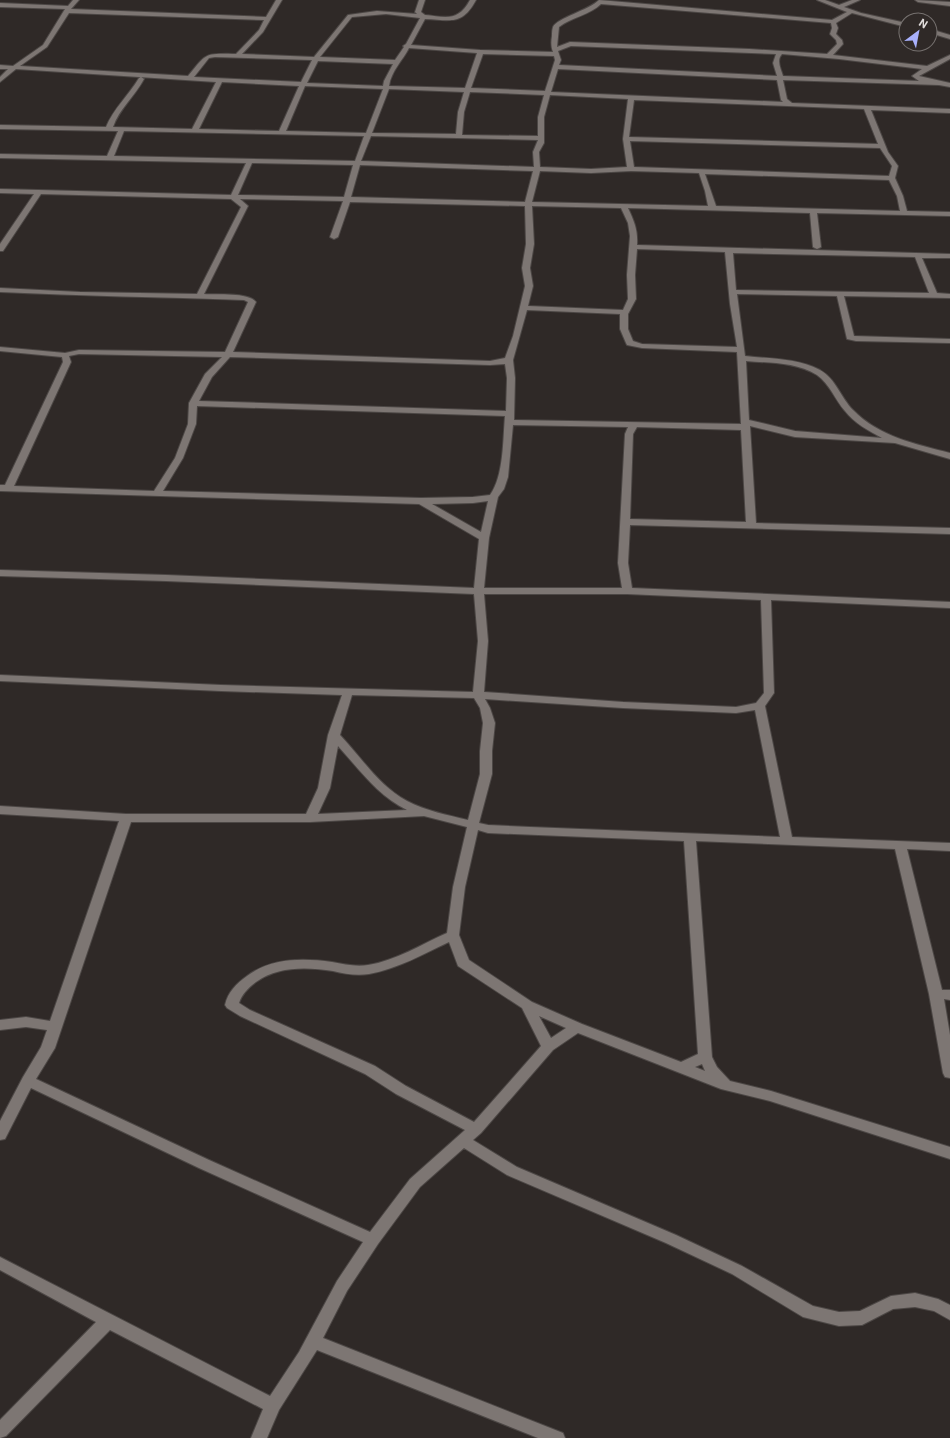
<svg xmlns="http://www.w3.org/2000/svg" width="950" height="1438" font-family="Roboto,sans-serif">
<style>
.lines{fill:none;stroke-linecap:round;stroke-linejoin:round}
.minor-casing{stroke:#4c4745;stroke-width:2}
.minor{fill:#7d7673;fill-rule:evenodd}
</style>
<rect width="100%" height="100%" fill="#2f2927"/>
<g class="lines">
<g class="minor-casing">
<g id="minor">
<path d="M 73,0 L 79,0 L 71,9 L 266,17 L 276,0 L 282,0 L 263,32 L 242,54 L 314,57 L 348,15 L 377,11 L 417,14 L 415,12 L 419,0 L 425,0 L 421,12 L 425,15 C 446,17 458,22 470,0 L 476,0 C 462,26 451,20 425,19 L 411,45 L 480,50 L 553,52 C 551,47 551,42 552,36 C 552,33 552,30 553,27 C 557,18 589,10 599,0 L 832,20 L 847,12 L 817,0 L 825,0 L 839,5 L 852,0 L 860,0 L 844,7 L 861,13 L 906,23 L 906,27 L 852,13 L 836,23 L 838,28 L 836,34 L 842,40 L 843,44 L 833,55 L 927,66 L 950,55 L 950,59 L 919,76 L 950,83 L 950,87 L 939,85 L 783,80 L 787,99 L 792,103 L 950,109 L 950,113 L 871,110 L 888,152 L 898,166 L 895,178 L 903,196 L 907,211 L 950,212 L 950,216 L 817,213 L 821,247 L 817,249 L 813,247 L 810,213 L 628,208 C 634,221 638,230 637,245 L 950,254 L 950,258 L 922,258 L 937,293 L 950,294 L 950,298 L 844,296 L 854,336 L 950,339 L 950,343 L 856,341 L 847,339 L 837,296 L 737,294 L 745,356 C 770,359 797,358 820,370 C 836,379 841,398 853,410 C 879,437 916,444 950,453 L 950,459 L 895,443 L 795,437 L 750,426 L 756,523 L 950,528 L 950,534 L 630,525 L 628,563 L 632,588 L 950,602 L 950,608 L 771,600 L 774,693 L 765,706 L 792,837 L 950,843 L 950,851 L 907,849 L 942,990 L 950,990 L 950,1000 L 944,999 L 950,1035 L 950,1078 L 945,1077 L 943,1073 L 929,994 L 895,849 L 696,841 L 712,1057 L 717,1067 L 730,1081 L 771,1091 L 950,1147 L 950,1159 L 770,1101 L 721,1089 L 578,1033 L 553,1050 L 481,1133 L 473,1140 L 517,1167 L 676,1235 L 742,1266 L 813,1306 L 839,1312 L 860,1311 L 891,1296 L 915,1293 L 938,1299 L 950,1305 L 950,1320 L 934,1311 L 915,1307 L 893,1309 L 862,1325 L 839,1326 L 803,1317 L 732,1274 L 666,1243 L 507,1175 L 464,1148 L 420,1187 L 378,1244 L 347,1291 L 323,1338 L 563,1433 L 565,1438 L 538,1438 L 317,1350 L 279,1410 L 267,1438 L 251,1438 L 263,1409 L 110,1330 L 6,1436 L 0,1438 L 0,1420 L 96,1322 L 0,1270 L 0,1257 L 270,1396 L 299,1352 L 337,1281 L 363,1242 L 199,1168 L 31,1088 L 5,1139 L 0,1140 L 0,1121 L 23,1077 L 41,1047 L 47,1030 L 26,1027 L 0,1030 L 0,1020 L 26,1017 L 50,1021 L 119,821 L 0,814 L 0,806 L 126,814 L 306,814 L 318,788 L 328,735 L 342,695 L 221,691 L 0,681 L 0,675 L 221,685 L 473,692 L 478,641 L 474,594 L 166,581 L 0,576 L 0,570 L 166,575 L 474,588 L 479,539 L 419,504 L 0,491 L 0,485 L 5,485 L 63,362 L 62,357 L 0,351 L 0,347 L 65,353 L 79,350 L 225,352 L 248,302 L 244,300 C 163,297 81,296 0,292 L 0,288 L 80,292 L 197,294 L 241,207 L 231,199 L 41,194 L 3,251 L 0,251 L 0,244 L 34,194 L 0,193 L 0,189 L 231,195 L 246,163 L 0,158 L 0,154 L 107,156 L 118,131 L 0,129 L 0,125 L 106,127 C 113,109 129,95 139,78 L 141,77 L 144,79 C 135,96 119,109 113,127 L 192,129 L 216,82 L 16,69 L 0,82 L 0,77 L 8,69 L 0,69 L 0,65 L 13,66 L 43,45 L 65,9 L 0,7 L 0,3 L 68,6 ZM 601,4 L 831,23 L 832,28 L 830,34 L 836,40 L 837,44 L 827,54 L 749,49 L 570,42 L 557,47 L 559,27 C 572,17 590,15 601,4 ZM 69,13 L 264,20 L 259,30 L 236,54 C 204,53 207,53 188,76 L 20,66 L 47,47 ZM 386,14 L 420,18 L 406,44 L 403,46 L 404,47 L 395,60 L 320,57 L 352,17 ZM 571,46 L 776,54 L 773,63 L 777,76 L 559,65 L 561,60 L 558,51 ZM 409,48 L 477,53 L 465,88 L 389,86 C 391,71 403,60 409,48 ZM 483,54 L 554,56 L 555,60 L 545,91 L 471,88 ZM 782,54 L 839,59 L 922,69 L 912,76 L 919,81 L 783,76 C 781,69 776,60 782,54 ZM 215,57 L 312,60 L 301,82 L 194,77 L 209,58 ZM 318,61 L 393,64 L 384,81 L 383,86 L 307,83 ZM 558,69 L 777,80 L 781,100 L 783,102 L 551,92 ZM 222,82 L 299,86 L 279,131 L 199,129 ZM 305,86 L 383,89 L 366,133 L 286,131 ZM 389,89 L 464,92 L 458,112 L 456,134 L 372,133 ZM 470,92 L 544,95 L 538,117 L 538,136 L 462,135 L 464,112 ZM 550,95 L 628,99 L 623,139 L 627,167 L 591,169 L 540,167 L 539,152 L 544,143 L 544,117 ZM 634,100 L 864,109 L 878,144 L 629,137 ZM 124,131 L 364,136 L 355,161 L 114,156 ZM 371,136 L 538,140 L 533,152 L 534,167 L 361,161 ZM 630,141 L 880,148 L 892,166 L 889,176 L 634,167 ZM 252,163 L 353,165 L 344,197 L 238,195 ZM 360,165 L 533,171 L 525,202 L 351,197 ZM 540,171 L 591,173 L 631,171 L 699,173 L 705,191 L 708,206 L 532,202 ZM 705,174 L 889,180 L 897,196 L 900,211 L 716,206 ZM 240,199 L 343,201 L 330,237 L 334,239 L 338,237 L 350,202 L 525,206 L 526,244 L 522,268 L 525,286 L 513,336 L 505,358 L 490,361 L 233,352 L 256,302 C 248,292 217,295 204,294 L 248,206 ZM 532,206 L 621,208 L 628,223 L 630,236 L 627,275 L 628,299 L 623,310 L 528,306 L 533,286 L 530,268 L 534,244 ZM 637,249 L 725,252 L 730,304 L 737,347 L 642,344 L 633,341 L 628,329 L 628,314 L 636,299 L 635,275 ZM 733,253 L 915,257 L 929,293 L 736,290 ZM 527,310 L 620,314 L 620,329 L 626,343 L 627,345 L 642,348 L 737,352 L 741,424 L 514,420 L 515,378 L 513,360 ZM 79,354 L 222,357 L 205,374 L 189,403 L 188,424 L 175,458 L 154,491 L 14,486 L 71,362 L 69,356 ZM 230,357 L 490,365 L 505,364 L 507,378 L 506,411 L 199,401 L 212,377 ZM 746,361 C 769,363 796,362 817,375 C 830,384 835,400 845,411 C 854,423 869,431 882,438 L 795,431 L 749,420 ZM 197,406 L 505,416 C 503,438 504,476 490,495 L 473,497 L 421,498 L 163,491 L 183,458 L 196,424 ZM 513,425 L 628,427 L 625,434 L 618,563 L 622,588 L 484,588 L 489,538 L 498,497 L 504,489 L 508,477 ZM 637,427 L 741,430 L 746,522 L 630,519 L 633,434 ZM 488,501 L 481,532 L 432,504 L 473,503 ZM 484,594 L 627,594 L 761,600 L 764,693 L 756,703 L 736,707 L 623,702 L 484,692 L 488,641 ZM 352,695 L 474,698 L 480,708 L 483,723 L 480,751 L 480,774 L 468,820 C 448,815 426,811 407,801 C 379,786 361,757 340,735 ZM 485,699 L 623,708 L 736,713 L 755,710 L 780,837 L 530,827 L 488,825 L 479,823 L 492,774 L 492,751 L 495,723 L 490,708 ZM 338,746 C 359,769 378,796 407,810 L 318,814 L 330,788 ZM 424,816 L 467,827 L 453,887 L 447,933 C 422,944 395,961 368,965 C 355,967 344,964 332,962 C 302,958 271,958 247,976 C 236,984 228,992 225,1005 L 227,1008 L 240,1016 L 365,1074 L 396,1094 L 465,1130 L 410,1179 L 370,1232 L 209,1160 L 36,1079 L 55,1048 L 131,822 L 310,822 ZM 478,830 L 488,833 L 684,841 L 698,1054 L 681,1062 L 582,1024 L 532,1002 L 469,960 L 459,935 L 465,887 ZM 449,942 L 458,966 L 522,1008 L 541,1046 L 474,1122 L 406,1086 L 375,1066 L 250,1010 L 239,1003 C 242,994 248,988 256,982 C 278,966 307,967 333,971 C 345,974 357,976 369,974 C 397,969 424,954 449,942 ZM 539,1016 L 566,1028 L 551,1038 ZM 702,1064 L 705,1071 L 695,1067 Z"/>
<path d="M 915,0 L 950,2 L 950,6 L 918,2 Z"/>
<path d="M 930,29 L 950,35 L 950,39 L 930,33 Z"/>
</g>
</g>
<use href="#minor" class="minor"/>
</g>
<g transform="translate(918 32) rotate(32)"><circle r="19" fill="#2f2927" stroke="#76716f"/>
<path d="M0-3L7 15L0 10L-7 15Z" fill="#a8b0fc"/>
<text y="-6" font-size="11" font-weight="bold" text-anchor="middle" fill="#e1dddc">N</text>
</g>
</svg>
